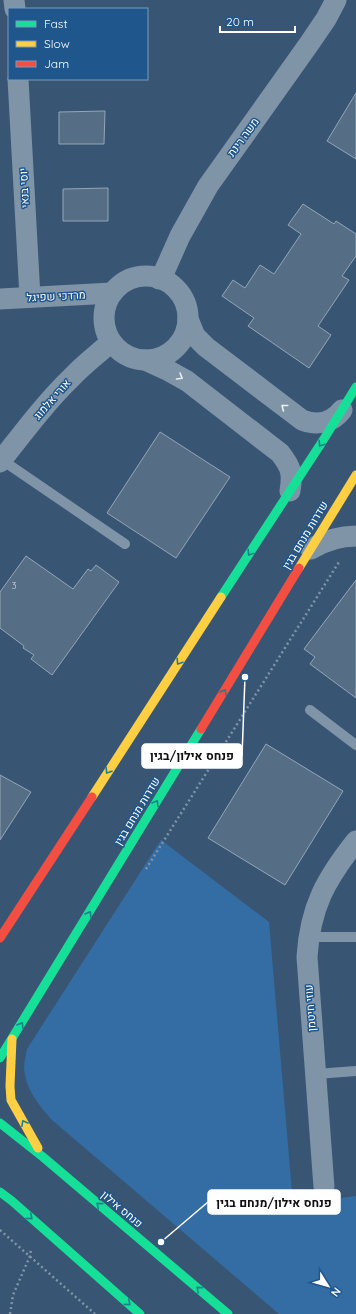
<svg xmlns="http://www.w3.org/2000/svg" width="356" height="1314" font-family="Quicksand,Heebo,sans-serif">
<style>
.green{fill:#336da3}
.building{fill:#566e85;stroke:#94a5b6}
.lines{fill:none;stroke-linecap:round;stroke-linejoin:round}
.path{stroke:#7f94a7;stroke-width:2.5;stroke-dasharray:2 3;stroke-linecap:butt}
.lane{stroke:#7f94a7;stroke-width:10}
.street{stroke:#7f94a7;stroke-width:21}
.fast{stroke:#16e098;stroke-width:9}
.slow{stroke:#ffcf43;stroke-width:9}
.jam{stroke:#f24e42;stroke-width:9}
.oneway{stroke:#eceff2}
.oneway2{stroke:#1c8090}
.labels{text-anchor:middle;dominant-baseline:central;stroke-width:3;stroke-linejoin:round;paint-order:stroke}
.number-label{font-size:9px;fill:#d5dbe0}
.street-label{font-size:11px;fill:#fff;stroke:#1f578d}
.leader{fill:none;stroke:#fff;stroke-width:1.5}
.callout-dot{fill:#fff;stroke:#1f578d;stroke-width:1.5}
.callout{fill:#fff;stroke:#fff;stroke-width:1.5}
.callout-label{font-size:12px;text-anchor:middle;font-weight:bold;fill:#111}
</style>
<rect width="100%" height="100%" fill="#385674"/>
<path class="green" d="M 161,840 L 269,922 L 293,1204 L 356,1196 L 356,1314 L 279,1314 L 52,1120 C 38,1104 26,1090 24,1068 C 24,1062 26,1055 27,1049 Z"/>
<g class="building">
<path d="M 356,93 L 356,159 L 327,141 Z"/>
<path d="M 105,111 L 104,144 L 59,144 L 59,112 Z"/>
<path d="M 108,188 L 108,221 L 63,221 L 63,189 Z"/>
<path d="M 303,204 L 334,224 L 336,221 L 356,234 L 356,256 L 342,276 L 349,280 L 318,326 L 331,335 L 309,368 L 248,326 L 254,318 L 222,296 L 233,280 L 245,288 L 260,265 L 274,274 L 301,234 L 288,225 Z"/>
<path d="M 160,432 L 230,477 L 176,558 L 107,513 Z"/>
<path d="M 26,556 L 73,589 L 88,569 L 91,571 L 96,565 L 119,582 L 52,675 L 31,659 L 34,655 L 23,648 L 24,646 L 0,628 L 0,592 Z"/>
<path d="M 356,580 L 356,698 L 310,664 L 315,657 L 304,649 Z"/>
<path d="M 266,744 L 343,791 L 285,885 L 208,838 Z"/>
<path d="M 0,775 L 31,792 L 0,840 Z"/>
</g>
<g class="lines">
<g class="path">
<path d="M 146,869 L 339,562"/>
<path d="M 0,1230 L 95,1314"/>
<path d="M 10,1314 L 13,1295 L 30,1256 L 31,1249"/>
</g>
<g class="lane">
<path d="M 2,460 L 125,544"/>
<path d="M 310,710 L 356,745"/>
<path d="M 308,937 L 356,937"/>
<path d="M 316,1074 L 356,1071"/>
</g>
<g class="street">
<path d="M 14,0 L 15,9"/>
<path d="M 18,79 L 30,297"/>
<circle cx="146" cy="318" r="42"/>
<path d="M 159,279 L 164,272 L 180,236 L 208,186 L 309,44 L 326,19 L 336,0"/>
<path d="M 0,299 L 112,293"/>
<path d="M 188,319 L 195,336 L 206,347 L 302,420 C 317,426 332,423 342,410"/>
<path d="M 145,360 L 169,371 L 187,381 L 280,453 C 291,467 293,473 290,491"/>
<path d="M 0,462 C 23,433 45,403 72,377 C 84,364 98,354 111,342"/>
<path d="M 311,549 C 326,540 339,536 356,536"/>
<path d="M 324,1187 L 307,957 C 310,907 326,879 356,841"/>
</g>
<g class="fast">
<path d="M 221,597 L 322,442 L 356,387"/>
<path d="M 0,1058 L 201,729"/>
<path d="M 0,1123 L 43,1157 L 228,1314"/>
<path d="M 0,1192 L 12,1201 L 140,1314"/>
</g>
<g class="slow">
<path d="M 299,568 L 356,475"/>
<path d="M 92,797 L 221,597"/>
<path d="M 12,1039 L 10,1086 L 11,1100 L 38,1148"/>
</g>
<g class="jam">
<path d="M 201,729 L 299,568"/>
<path d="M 0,938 L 92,797"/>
</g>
</g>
<defs><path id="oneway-chevron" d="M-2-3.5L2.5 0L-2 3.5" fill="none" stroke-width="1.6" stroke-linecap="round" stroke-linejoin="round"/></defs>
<g class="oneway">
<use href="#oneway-chevron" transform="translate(180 377) rotate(30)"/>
<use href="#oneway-chevron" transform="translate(284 407) rotate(-142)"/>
</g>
<g class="oneway2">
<use href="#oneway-chevron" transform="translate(321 444) rotate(123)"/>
<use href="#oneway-chevron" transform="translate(250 553) rotate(123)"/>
<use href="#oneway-chevron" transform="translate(179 662) rotate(123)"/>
<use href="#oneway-chevron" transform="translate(224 692) rotate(-59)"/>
<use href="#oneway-chevron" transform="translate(108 771) rotate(123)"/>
<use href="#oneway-chevron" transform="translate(156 803) rotate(-59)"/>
<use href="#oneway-chevron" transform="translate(89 914) rotate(-59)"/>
<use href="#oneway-chevron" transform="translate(21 1025) rotate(-59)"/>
<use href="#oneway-chevron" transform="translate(24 1123) rotate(-119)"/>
<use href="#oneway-chevron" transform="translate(99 1205) rotate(-140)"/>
<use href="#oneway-chevron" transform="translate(30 1217) rotate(41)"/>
<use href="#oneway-chevron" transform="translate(199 1289) rotate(-140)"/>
<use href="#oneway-chevron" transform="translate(128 1303) rotate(41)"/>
</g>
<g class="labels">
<g class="number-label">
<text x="14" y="585">3</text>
</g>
<g class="street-label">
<text transform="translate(243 137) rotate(-54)">משה רינת</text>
<text transform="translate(24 188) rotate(-93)">יוסי בנאי</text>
<text transform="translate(56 296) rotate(-3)">מרדכי שפיגל</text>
<text transform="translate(52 399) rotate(-49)">אורי אלמוג</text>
<text transform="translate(305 535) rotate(-59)">שדרות מנחם בגין</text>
<text transform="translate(137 811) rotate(-59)">שדרות מנחם בגין</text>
<text transform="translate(310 1008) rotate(-94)">עוזי חיטמן</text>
<text transform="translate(122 1209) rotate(40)">פנחס אילון</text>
</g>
</g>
<path class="leader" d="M245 677L242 756M161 1242L208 1202"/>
<g class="callout-dot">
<circle cx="245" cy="677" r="4"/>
<circle cx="161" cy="1242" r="4"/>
</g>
<g class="callout">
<rect x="142" y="744" width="100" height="24" rx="4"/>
<rect x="208" y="1190" width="132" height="24" rx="4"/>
</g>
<g class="callout-label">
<text x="192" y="760">פנחס אילון/בגין</text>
<text x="274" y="1207">פנחס אילון/מנחם בגין</text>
</g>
<rect x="8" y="8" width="140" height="72" fill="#1f578d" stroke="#799abb"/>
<rect x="16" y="21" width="20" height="6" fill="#16e098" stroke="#799abb"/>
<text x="44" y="28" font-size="12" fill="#ffffff">Fast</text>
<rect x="16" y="41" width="20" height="6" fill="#ffcf43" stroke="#799abb"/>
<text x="44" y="48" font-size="12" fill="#ffffff">Slow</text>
<rect x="16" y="61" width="20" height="6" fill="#f24e42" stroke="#799abb"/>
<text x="44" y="68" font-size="12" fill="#ffffff">Jam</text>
<g transform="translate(328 1286) rotate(127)" stroke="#1f578d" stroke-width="3" paint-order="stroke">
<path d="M0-3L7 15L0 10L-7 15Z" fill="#ffffff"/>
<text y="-6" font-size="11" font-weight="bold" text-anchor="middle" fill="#ffffff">N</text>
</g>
<path d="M220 26v6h75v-6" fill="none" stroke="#ffffff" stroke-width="2"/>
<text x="226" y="26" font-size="12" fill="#ffffff" stroke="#1f578d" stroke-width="3" paint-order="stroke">20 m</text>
</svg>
